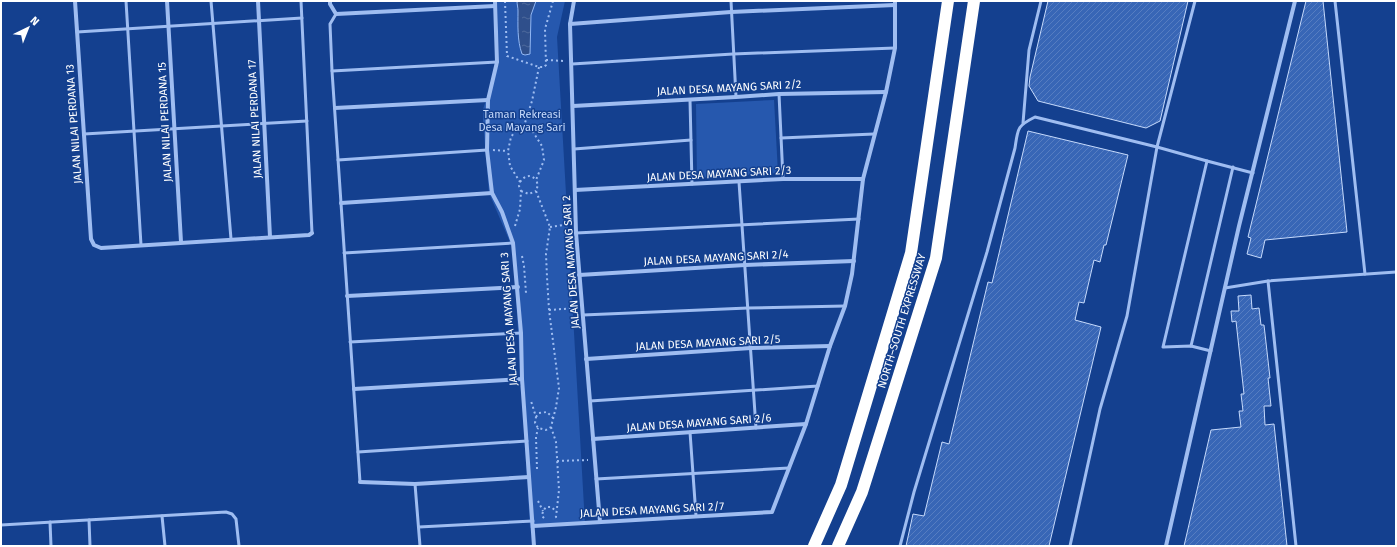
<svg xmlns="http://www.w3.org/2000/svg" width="1397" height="547" font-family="'Fira Sans',sans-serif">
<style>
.park{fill:#2658ae}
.water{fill:url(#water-ripples);stroke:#91b7f4}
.building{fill:url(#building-hatch);stroke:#c6dafc}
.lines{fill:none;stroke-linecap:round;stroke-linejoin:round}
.path{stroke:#9fbdf1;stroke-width:2;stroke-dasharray:2 3;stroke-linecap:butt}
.lane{stroke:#9fbdf1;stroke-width:3}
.street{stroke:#9fbdf1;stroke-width:4}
.highway{stroke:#fff;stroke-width:12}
.labels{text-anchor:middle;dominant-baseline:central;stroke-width:3;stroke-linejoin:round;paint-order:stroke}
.street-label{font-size:11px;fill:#fff;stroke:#14408f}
.park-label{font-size:11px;fill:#c6dafc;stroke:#14408f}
</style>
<defs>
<pattern id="water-ripples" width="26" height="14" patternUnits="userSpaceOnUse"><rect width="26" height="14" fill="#2f4f8b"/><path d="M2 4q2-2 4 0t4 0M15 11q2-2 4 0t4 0" fill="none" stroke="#4e699c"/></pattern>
<pattern id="building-hatch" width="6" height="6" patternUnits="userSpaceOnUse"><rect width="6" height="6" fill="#3866b6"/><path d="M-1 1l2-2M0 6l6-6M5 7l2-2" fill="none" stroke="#567dc1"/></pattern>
</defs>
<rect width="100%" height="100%" fill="#14408f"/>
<g class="park">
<path d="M 497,1 L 565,1 L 557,37 L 585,524 L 530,528 L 513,249 L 489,193 L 483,122 L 483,109 L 499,63 Z"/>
<path d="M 774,100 L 778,173 L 697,178 L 696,104 Z"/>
</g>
<path class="water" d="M 517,1 L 536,1 L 531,15 L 530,54 L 525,55 L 522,54 C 517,40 518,25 518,11 C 518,7 517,5 517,1 Z"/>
<g class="building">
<path d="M 1048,1 L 1188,1 L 1160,121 L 1146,128 L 1038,101 L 1029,86 L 1030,77 Z"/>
<path d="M 1306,1 L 1323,1 L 1347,232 L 1265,240 L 1261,258 L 1247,254 L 1251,238 L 1248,237 Z"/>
<path d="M 1028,131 L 1128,155 L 1106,245 L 1104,245 L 1100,262 L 1094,260 L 1084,303 L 1079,302 L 1075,320 L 1101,327 L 1049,546 L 906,546 L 913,514 L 924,516 L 942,442 L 949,444 L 988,282 L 992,283 Z"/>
<path d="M 1251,295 L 1252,309 L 1259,308 L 1261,325 L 1264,325 L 1270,378 L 1268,378 L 1271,406 L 1264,406 L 1265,425 L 1274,424 L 1287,546 L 1184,546 L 1211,430 L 1241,427 L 1239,411 L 1243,411 L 1241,394 L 1244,394 L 1236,321 L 1232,322 L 1231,311 L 1239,311 L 1238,296 Z"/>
</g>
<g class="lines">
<g class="path">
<path d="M 505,1 L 507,56 L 539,67 L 544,67 L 546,65 L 545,29 L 553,1"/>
<path d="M 546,60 L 565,61"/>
<path d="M 524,126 L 533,132 L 542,146 L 544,160 L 536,180 L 538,185 L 536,191 L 550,227 L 546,254 L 547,277 L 549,310 L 559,388 L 556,407 L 551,427 L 546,430 L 538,428 L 535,423 L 536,417 L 531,401"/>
<path d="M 493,150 L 508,151"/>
<path d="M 520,182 C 525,175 531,174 536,180"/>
<path d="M 521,191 L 529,194 L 536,191"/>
<path d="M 515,226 L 520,209 L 521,191 L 519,186 L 520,182 L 510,166 L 508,151 L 511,137 L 516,130 L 524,126 L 532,101 L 539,67"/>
<path d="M 550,227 L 570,224"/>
<path d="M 522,256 L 524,266 L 526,293"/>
<path d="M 549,310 L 576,308"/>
<path d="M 536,417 L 539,413 L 547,412 L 553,418"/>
<path d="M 551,427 L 556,442 L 559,490 L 556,517 L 554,518"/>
<path d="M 557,461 L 588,460"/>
<path d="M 537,469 L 536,437 L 538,428"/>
<path d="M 538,501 L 543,511"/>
<path d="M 544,518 L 542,516 L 543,511 L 546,507 L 551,507 L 556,511"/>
</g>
<g class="lane">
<path d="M 126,1 L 141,245"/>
<path d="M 211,1 L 231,239"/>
<path d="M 301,1 L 312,233"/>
<path d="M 731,1 L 736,97"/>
<path d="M 1195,1 L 1157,147 L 1207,161 L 1253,173"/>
<path d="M 1335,1 L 1365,274"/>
<path d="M 336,14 L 330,24 L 332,71 L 360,482"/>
<path d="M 77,32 L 302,18"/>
<path d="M 572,64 L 733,54 L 895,48"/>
<path d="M 332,71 L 497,62"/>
<path d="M 779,94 L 783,179"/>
<path d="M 690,100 L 692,184"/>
<path d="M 1023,123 L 1029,50 L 1041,1"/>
<path d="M 84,134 L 307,121"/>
<path d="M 781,138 L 874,134"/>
<path d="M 574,149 L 691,140"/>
<path d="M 338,160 L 487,150"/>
<path d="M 1207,161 L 1163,347 L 1191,346 L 1211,351"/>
<path d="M 739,182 L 756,428"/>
<path d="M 576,233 L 859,219"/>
<path d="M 344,253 L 513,243"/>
<path d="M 1268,281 L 1296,546"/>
<path d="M 1225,288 L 1268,281 L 1396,272"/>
<path d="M 583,315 L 748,308 L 845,306"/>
<path d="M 350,342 L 521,333"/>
<path d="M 1191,346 L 1233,167"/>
<path d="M 590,401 L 818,386"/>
<path d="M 690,432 L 696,516"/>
<path d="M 358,452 L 527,441"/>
<path d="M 596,479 L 789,468"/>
<path d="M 415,484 L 420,546"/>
<path d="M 162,516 L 165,546"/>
<path d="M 89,520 L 90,546"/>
<path d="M 50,522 L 51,546"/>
<path d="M 1,525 L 226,512 L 232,514 L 236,519 L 239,546"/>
<path d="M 419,527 L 533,521"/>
<path d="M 900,546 L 914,492 L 987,252 L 1015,148 C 1018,128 1017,126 1035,117 L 1157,147 L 1127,316 L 1100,409 L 1070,546"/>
</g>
<g class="street">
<path d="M 75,1 L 91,239 L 94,245 L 101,248 L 309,235 L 312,233"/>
<path d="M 167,1 L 181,242"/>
<path d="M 258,1 L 270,237"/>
<path d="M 330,1 L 330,4 L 336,14 L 495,6"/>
<path d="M 495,1 L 497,62 L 488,100 L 487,150 L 492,193 L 502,212 L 513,243 L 521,333 L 522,379 L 534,546"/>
<path d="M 574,1 L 570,24 L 576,233 L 600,522"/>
<path d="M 570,24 L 731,12 L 895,5"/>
<path d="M 573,106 L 736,97 L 779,94 L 886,92"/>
<path d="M 335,108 L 488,100"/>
<path d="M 575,190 L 783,179 L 863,179"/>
<path d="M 341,203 L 492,193"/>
<path d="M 579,275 L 745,265 L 854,261"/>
<path d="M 347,296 L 518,287"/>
<path d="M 586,359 L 751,348 L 830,346"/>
<path d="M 354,389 L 522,379"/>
<path d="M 593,439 L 806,424"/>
<path d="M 360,482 L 415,484 L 529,477"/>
<path d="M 533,526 L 772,512 L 806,424 L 830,346 L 845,306 L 852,274 L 863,179 L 886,92 L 895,48 L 895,1"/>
<path d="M 1166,546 L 1239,226 L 1295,1"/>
</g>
<g class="highway">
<path d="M 814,546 L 841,485 L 911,253 L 948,1"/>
<path d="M 838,546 L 862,492 L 936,258 L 974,1"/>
</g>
</g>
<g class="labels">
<g class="street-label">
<text transform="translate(729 88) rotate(-3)">JALAN DESA MAYANG SARI 2/2</text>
<text transform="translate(255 119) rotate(-93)">JALAN NILAI PERDANA 17</text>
<text transform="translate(165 122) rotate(-93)">JALAN NILAI PERDANA 15</text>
<text transform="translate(74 124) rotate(-94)">JALAN NILAI PERDANA 13</text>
<text transform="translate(719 174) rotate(-3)">JALAN DESA MAYANG SARI 2/3</text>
<text transform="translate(716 258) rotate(-3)">JALAN DESA MAYANG SARI 2/4</text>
<text transform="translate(571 262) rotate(-94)">JALAN DESA MAYANG SARI 2</text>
<text transform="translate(509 319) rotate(-94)">JALAN DESA MAYANG SARI 3</text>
<text transform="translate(902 321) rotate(-73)">NORTH–SOUTH EXPRESSWAY</text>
<text transform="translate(708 343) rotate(-3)">JALAN DESA MAYANG SARI 2/5</text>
<text transform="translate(699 423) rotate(-4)">JALAN DESA MAYANG SARI 2/6</text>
<text transform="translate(652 510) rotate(-3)">JALAN DESA MAYANG SARI 2/7</text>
</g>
<g class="park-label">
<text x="522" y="114">Taman Rekreasi<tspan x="522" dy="13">Desa Mayang Sari</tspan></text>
</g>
</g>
<rect width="1397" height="547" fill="none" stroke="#ffffff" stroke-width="4"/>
<g transform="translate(28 28) rotate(43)" stroke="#14408f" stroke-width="3" paint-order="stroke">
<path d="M0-3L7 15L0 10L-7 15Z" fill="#ffffff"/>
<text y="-6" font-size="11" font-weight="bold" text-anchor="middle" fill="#ffffff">N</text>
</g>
</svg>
